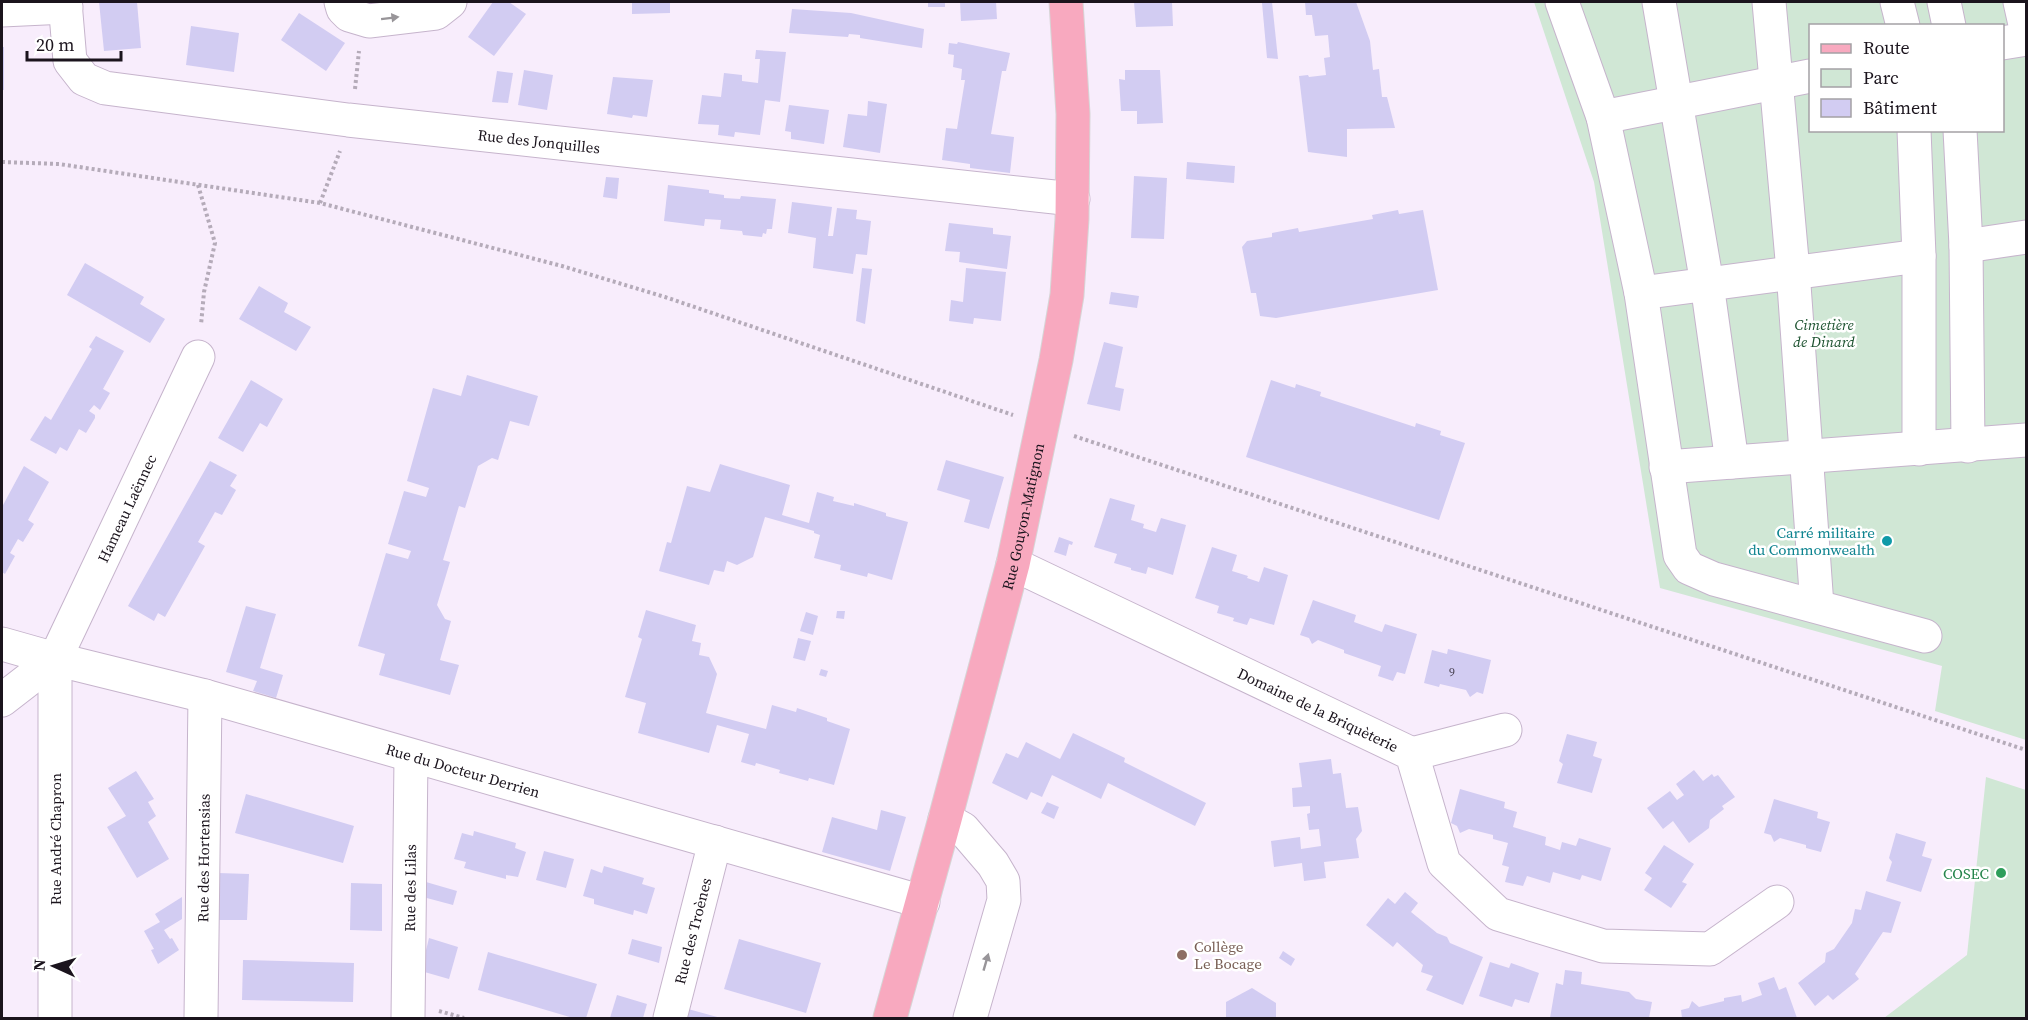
<svg xmlns="http://www.w3.org/2000/svg" width="2028" height="1020" font-family="'Source Serif 4',serif">
<style>
.green{fill:#d0e7d5;fill-rule:evenodd}
.building{fill:#d2ccf2}
.lines{fill:none;stroke-linecap:round;stroke-linejoin:round}
.minor-casing{stroke:#c6b4cc;stroke-width:35}
.major-casing{stroke:#d6d5d6;stroke-width:35}
.path{stroke:#b5abb9;stroke-width:4;stroke-dasharray:3 3;stroke-linecap:butt}
.minor{stroke:#fff;stroke-width:33}
.major{stroke:#f8a9bf;stroke-width:33}
.oneway{fill:#989599}
.culture-dot{fill:#0f9aa8;stroke:#fff;stroke-width:2}
.leisure-dot{fill:#2e9e5b;stroke:#fff;stroke-width:2}
.education-dot{fill:#8d6e63;stroke:#fff;stroke-width:2}
.labels{text-anchor:middle;dominant-baseline:central;stroke-width:5;stroke-linejoin:round;paint-order:stroke}
.number-label{font-size:12px;fill:#494252}
.street-label{font-size:15px;fill:#1b141d;stroke:#fff}
.park-label{font-size:15px;font-style:italic;fill:#1b512e;stroke:#fff}
.culture-label{font-size:15px;fill:#0d838f;stroke:#fff;text-anchor:end}
.leisure-label{font-size:15px;fill:#27864d;stroke:#fff;text-anchor:end}
.education-label{font-size:15px;fill:#785e54;stroke:#fff;text-anchor:start}
</style>
<rect width="100%" height="100%" fill="#f8edfc"/>
<g class="green">
<path d="M 1534,2 L 2026,2 L 2026,740 L 1935,711 L 1942,666 L 1660,588 L 1594,182 ZM 1810,26 L 2002,26 L 2002,130 L 1810,130 Z"/>
<path d="M 1986,777 L 2026,790 L 2026,1018 L 1884,1018 L 1967,955 Z"/>
</g>
<g class="building">
<path d="M 99,2 L 137,2 L 141,48 L 104,51 Z"/>
<path d="M 493,2 L 509,2 L 526,14 L 494,56 L 468,37 Z"/>
<path d="M 632,2 L 670,2 L 670,13 L 632,14 Z"/>
<rect x="928" y="2" width="17" height="5"/>
<path d="M 960,2 L 996,2 L 997,19 L 961,21 Z"/>
<path d="M 1134,2 L 1172,2 L 1173,26 L 1136,27 Z"/>
<path d="M 1272,2 L 1278,59 L 1267,58 L 1262,3 Z"/>
<path d="M 1305,2 L 1356,2 L 1370,41 L 1373,70 L 1379,69 L 1382,97 L 1387,97 L 1395,128 L 1347,129 L 1347,157 L 1308,152 L 1299,76 L 1308,75 L 1309,77 L 1326,75 L 1324,58 L 1330,57 L 1328,35 L 1315,36 L 1312,15 L 1306,15 Z"/>
<path d="M 792,9 L 851,13 L 924,29 L 922,48 L 860,38 L 860,35 L 849,34 L 848,37 L 789,33 Z"/>
<path d="M 299,13 L 345,43 L 326,71 L 281,40 Z"/>
<path d="M 191,26 L 239,33 L 234,72 L 186,65 Z"/>
<path d="M 958,42 L 1010,53 L 1006,71 L 1002,71 L 991,134 L 1014,137 L 1010,173 L 970,168 L 970,164 L 942,160 L 946,128 L 957,129 L 965,80 L 961,80 L 962,69 L 953,67 L 954,55 L 948,54 L 949,43 L 957,44 Z"/>
<rect x="2" y="47" width="2" height="43"/>
<path d="M 756,50 L 786,52 L 780,102 L 765,100 L 760,135 L 735,132 L 734,137 L 718,135 L 719,125 L 698,124 L 702,95 L 721,97 L 724,73 L 742,75 L 742,81 L 758,83 L 760,59 L 755,59 Z"/>
<path d="M 524,70 L 553,75 L 547,110 L 518,105 Z"/>
<path d="M 1125,70 L 1160,70 L 1163,123 L 1137,124 L 1137,111 L 1121,111 L 1119,79 L 1125,80 Z"/>
<path d="M 497,71 L 513,73 L 508,103 L 492,102 Z"/>
<path d="M 613,77 L 653,80 L 647,117 L 633,115 L 632,118 L 607,114 Z"/>
<path d="M 868,101 L 887,104 L 880,153 L 843,147 L 848,114 L 867,116 Z"/>
<path d="M 789,105 L 829,110 L 824,144 L 791,139 L 791,132 L 785,131 Z"/>
<path d="M 1187,162 L 1235,166 L 1234,183 L 1186,179 Z"/>
<path d="M 1134,176 L 1167,178 L 1164,239 L 1131,238 Z"/>
<path d="M 606,177 L 619,178 L 617,199 L 603,197 Z"/>
<path d="M 668,185 L 709,190 L 709,193 L 724,195 L 724,198 L 740,199 L 741,196 L 776,199 L 772,229 L 767,229 L 766,234 L 763,233 L 762,237 L 743,235 L 742,231 L 720,229 L 721,220 L 705,219 L 704,226 L 664,221 Z"/>
<path d="M 792,202 L 832,207 L 828,236 L 833,236 L 837,208 L 857,210 L 856,219 L 871,221 L 867,255 L 856,254 L 853,274 L 813,268 L 816,238 L 788,233 Z"/>
<path d="M 1398,210 L 1399,214 L 1423,210 L 1438,290 L 1276,318 L 1260,316 L 1256,293 L 1251,293 L 1242,247 L 1247,241 L 1272,237 L 1272,233 L 1298,228 L 1299,232 L 1373,219 L 1372,215 Z"/>
<path d="M 949,223 L 993,228 L 993,234 L 1011,236 L 1007,269 L 959,262 L 960,252 L 945,251 Z"/>
<path d="M 85,263 L 144,297 L 140,304 L 165,319 L 150,343 L 67,295 Z"/>
<path d="M 862,268 L 872,269 L 865,324 L 856,321 Z"/>
<path d="M 966,268 L 1006,272 L 1001,321 L 974,318 L 973,324 L 949,321 L 951,300 L 963,302 Z"/>
<path d="M 259,286 L 288,303 L 284,312 L 311,327 L 296,351 L 239,319 Z"/>
<path d="M 1111,292 L 1139,296 L 1137,308 L 1109,304 Z"/>
<path d="M 96,336 L 124,351 L 103,389 L 110,393 L 100,410 L 94,405 L 89,411 L 95,415 L 95,418 L 86,433 L 79,429 L 67,451 L 60,447 L 56,454 L 30,440 L 45,416 L 51,420 L 92,349 L 89,347 Z"/>
<path d="M 1104,342 L 1123,347 L 1115,387 L 1124,389 L 1120,411 L 1087,404 Z"/>
<path d="M 467,375 L 538,396 L 529,426 L 510,421 L 498,460 L 492,458 L 478,466 L 465,508 L 459,506 L 443,560 L 450,562 L 437,605 L 445,619 L 451,621 L 440,660 L 459,665 L 450,695 L 379,675 L 385,654 L 358,646 L 386,553 L 408,559 L 411,551 L 388,544 L 404,491 L 426,497 L 429,488 L 407,481 L 433,388 L 461,396 Z"/>
<path d="M 251,380 L 283,399 L 267,427 L 260,423 L 243,452 L 218,438 Z"/>
<path d="M 1271,380 L 1295,388 L 1296,384 L 1321,392 L 1320,396 L 1415,427 L 1416,423 L 1441,431 L 1440,435 L 1465,443 L 1439,520 L 1246,457 Z"/>
<path d="M 946,460 L 1004,477 L 989,529 L 964,522 L 970,500 L 937,490 Z"/>
<path d="M 210,461 L 237,475 L 230,486 L 236,490 L 222,515 L 215,512 L 198,542 L 205,546 L 165,617 L 158,613 L 154,621 L 128,606 Z"/>
<path d="M 720,464 L 790,485 L 782,515 L 809,523 L 817,492 L 834,497 L 833,501 L 854,506 L 854,503 L 886,513 L 886,516 L 908,522 L 892,580 L 868,573 L 867,577 L 840,570 L 841,565 L 814,558 L 820,535 L 814,533 L 814,531 L 765,517 L 753,557 L 737,565 L 727,561 L 724,572 L 714,570 L 709,585 L 659,571 L 667,542 L 671,543 L 687,486 L 710,492 Z"/>
<path d="M 24,466 L 49,482 L 28,520 L 34,524 L 23,542 L 18,539 L 10,553 L 15,556 L 5,574 L 2,572 L 2,507 Z"/>
<path d="M 1110,498 L 1135,505 L 1131,520 L 1144,524 L 1143,528 L 1156,532 L 1161,518 L 1186,525 L 1173,575 L 1148,567 L 1146,574 L 1131,570 L 1131,568 L 1114,563 L 1117,554 L 1094,547 Z"/>
<path d="M 1059,537 L 1073,542 L 1072,545 L 1069,544 L 1066,556 L 1054,552 Z"/>
<path d="M 1212,547 L 1237,555 L 1232,571 L 1248,576 L 1247,578 L 1259,582 L 1264,567 L 1288,575 L 1274,625 L 1250,618 L 1247,625 L 1233,621 L 1234,618 L 1217,613 L 1219,606 L 1195,598 Z"/>
<path d="M 1313,600 L 1356,615 L 1354,622 L 1382,632 L 1385,624 L 1417,634 L 1405,674 L 1397,672 L 1393,681 L 1378,676 L 1381,666 L 1344,653 L 1344,650 L 1318,640 L 1312,644 L 1309,638 L 1300,635 Z"/>
<path d="M 246,606 L 276,614 L 260,668 L 283,675 L 276,698 L 253,691 L 257,681 L 226,672 Z"/>
<path d="M 646,610 L 696,625 L 692,641 L 701,643 L 699,655 L 709,657 L 717,674 L 706,713 L 766,729 L 772,705 L 796,712 L 797,708 L 827,718 L 827,721 L 850,729 L 834,785 L 809,778 L 808,781 L 779,773 L 780,770 L 756,763 L 755,766 L 741,762 L 749,734 L 717,725 L 709,753 L 638,733 L 646,703 L 625,697 L 642,639 L 638,637 Z"/>
<path d="M 837,611 L 845,611 L 844,619 L 836,618 Z"/>
<path d="M 806,612 L 818,616 L 813,635 L 800,631 Z"/>
<path d="M 798,638 L 811,641 L 805,661 L 793,658 Z"/>
<path d="M 1448,649 L 1491,660 L 1483,694 L 1477,692 L 1470,697 L 1466,690 L 1440,684 L 1439,687 L 1424,683 L 1432,650 L 1447,654 Z"/>
<path d="M 821,669 L 828,671 L 826,677 L 819,675 Z"/>
<path d="M 1073,733 L 1125,758 L 1124,762 L 1206,803 L 1195,826 L 1108,783 L 1101,799 L 1052,775 L 1042,797 L 1031,792 L 1027,800 L 992,783 L 1006,753 L 1018,758 L 1026,742 L 1060,759 Z"/>
<path d="M 1567,734 L 1597,742 L 1593,756 L 1602,759 L 1592,793 L 1557,783 L 1563,764 L 1559,761 Z"/>
<path d="M 1331,759 L 1333,774 L 1341,773 L 1346,808 L 1358,807 L 1362,831 L 1356,839 L 1359,858 L 1324,862 L 1326,878 L 1304,881 L 1302,863 L 1274,867 L 1271,841 L 1300,837 L 1301,849 L 1321,846 L 1319,829 L 1309,830 L 1307,814 L 1310,813 L 1310,806 L 1293,807 L 1292,788 L 1302,787 L 1299,763 Z"/>
<path d="M 1694,770 L 1703,781 L 1712,774 L 1714,777 L 1718,775 L 1735,797 L 1722,806 L 1724,809 L 1710,820 L 1709,828 L 1689,843 L 1673,821 L 1663,829 L 1647,808 L 1670,791 L 1677,800 L 1684,795 L 1676,784 Z"/>
<path d="M 136,771 L 154,799 L 148,802 L 156,816 L 148,822 L 169,859 L 137,878 L 107,827 L 126,816 L 108,788 Z"/>
<path d="M 1460,789 L 1505,802 L 1504,808 L 1517,812 L 1513,827 L 1546,837 L 1545,845 L 1560,850 L 1562,842 L 1576,846 L 1579,838 L 1611,848 L 1601,881 L 1582,875 L 1580,880 L 1553,872 L 1550,883 L 1527,876 L 1523,886 L 1505,882 L 1509,867 L 1502,865 L 1508,843 L 1493,839 L 1493,835 L 1469,829 L 1460,833 L 1457,826 L 1451,823 Z"/>
<path d="M 246,794 L 354,826 L 343,863 L 235,833 Z"/>
<path d="M 1774,799 L 1818,812 L 1817,818 L 1830,822 L 1821,852 L 1806,848 L 1806,845 L 1780,838 L 1774,842 L 1771,835 L 1764,833 Z"/>
<path d="M 1047,802 L 1059,807 L 1054,819 L 1041,813 Z"/>
<path d="M 881,810 L 906,817 L 890,871 L 822,852 L 832,817 L 877,830 Z"/>
<path d="M 474,831 L 516,843 L 515,848 L 526,852 L 518,877 L 506,875 L 506,879 L 464,868 L 466,862 L 454,859 L 462,833 L 473,836 Z"/>
<path d="M 1896,833 L 1926,842 L 1922,856 L 1932,859 L 1921,892 L 1886,881 L 1892,862 L 1889,858 Z"/>
<path d="M 1664,845 L 1694,864 L 1682,882 L 1687,884 L 1671,908 L 1644,890 L 1652,878 L 1645,873 Z"/>
<path d="M 544,851 L 574,859 L 566,888 L 536,880 Z"/>
<path d="M 604,866 L 644,878 L 642,884 L 655,888 L 647,914 L 634,910 L 633,915 L 594,904 L 594,899 L 583,896 L 591,869 L 602,873 Z"/>
<path d="M 218,873 L 249,874 L 247,920 L 219,920 Z"/>
<path d="M 426,882 L 457,891 L 453,905 L 423,897 Z"/>
<path d="M 351,883 L 382,884 L 382,931 L 350,930 Z"/>
<path d="M 1866,891 L 1901,902 L 1891,933 L 1883,932 L 1855,974 L 1859,979 L 1833,1000 L 1828,995 L 1815,1006 L 1798,983 L 1825,962 L 1826,953 L 1834,949 L 1852,923 L 1855,909 L 1861,910 Z"/>
<path d="M 1405,892 L 1418,903 L 1411,912 L 1437,933 L 1447,937 L 1450,943 L 1483,957 L 1463,1005 L 1426,990 L 1433,976 L 1421,972 L 1423,965 L 1397,942 L 1393,947 L 1366,925 L 1388,898 L 1395,904 Z"/>
<path d="M 182,897 L 182,919 L 164,930 L 170,939 L 172,938 L 179,950 L 158,964 L 151,950 L 154,949 L 144,931 L 160,922 L 155,914 Z"/>
<path d="M 429,938 L 458,947 L 449,979 L 421,971 Z"/>
<path d="M 632,939 L 662,947 L 659,963 L 628,954 Z"/>
<path d="M 739,939 L 821,963 L 806,1013 L 724,989 Z"/>
<path d="M 1283,951 L 1295,959 L 1291,966 L 1279,958 Z"/>
<path d="M 488,952 L 597,984 L 586,1018 L 573,1018 L 478,990 Z"/>
<path d="M 243,960 L 354,963 L 353,1002 L 242,1000 Z"/>
<path d="M 1490,962 L 1509,968 L 1511,963 L 1539,973 L 1529,1003 L 1515,999 L 1512,1007 L 1479,996 Z"/>
<path d="M 1565,970 L 1582,972 L 1581,984 L 1629,992 L 1636,999 L 1652,1002 L 1649,1018 L 1585,1017 L 1585,1018 L 1550,1018 L 1556,983 L 1563,985 Z"/>
<path d="M 1774,977 L 1779,990 L 1786,987 L 1797,1018 L 1682,1018 L 1681,1010 L 1689,1008 L 1692,1001 L 1699,1007 L 1724,1001 L 1724,998 L 1741,995 L 1742,1002 L 1762,995 L 1758,983 Z"/>
<path d="M 1252,988 L 1276,1003 L 1276,1018 L 1226,1018 L 1226,1002 Z"/>
<path d="M 617,995 L 647,1004 L 643,1018 L 610,1018 Z"/>
<path d="M 688,1009 L 721,1018 L 685,1018 Z"/>
</g>
<g class="lines">
<g class="minor-casing">
<g id="minor">
<path id="s1" d="M 65,2 L 70,61 L 84,79 L 105,88 L 348,120 L 1073,199"/>
<path d="M 341,2 L 343,9 L 349,15 L 369,21 L 436,13 L 450,2"/>
<path d="M 1562,2 L 1603,117 L 1641,293 L 1680,555 L 1689,568 L 1714,579 L 1925,636"/>
<path d="M 1659,2 L 1707,284 L 1732,462"/>
<path d="M 1769,2 L 1793,271 L 1817,606"/>
<path d="M 1897,2 L 1903,26"/>
<path d="M 1944,2 L 1949,26"/>
<path d="M 2020,2 L 2026,29"/>
<path d="M 2,10 L 66,7"/>
<path d="M 2002,43 L 2026,39"/>
<path d="M 1603,117 L 1810,76"/>
<path d="M 1914,130 L 1919,256 L 1919,449"/>
<path d="M 1960,130 L 1966,246 L 1968,446"/>
<path d="M 1966,246 L 2026,237"/>
<path d="M 1641,293 L 1919,256"/>
<path d="M 1666,467 L 2026,440"/>
<path id="s2" d="M 1013,564 L 1412,754 L 1444,863 L 1498,914 L 1603,946 L 1710,949 L 1777,902"/>
<path id="s3" d="M 2,644 L 55,659 L 205,696 L 923,902"/>
<path d="M 2,700 L 55,659"/>
<path d="M 1412,754 L 1505,730"/>
<path d="M 945,819 L 963,829 L 993,864 L 1003,881 L 1004,900 L 970,1018"/>
<path id="s4" d="M 55,1018 L 55,659 L 198,357"/>
<path id="s5" d="M 201,1018 L 205,696"/>
<path id="s6" d="M 408,1018 L 411,757"/>
<path id="s7" d="M 670,1018 L 715,842"/>
</g>
</g>
<g class="major-casing">
<g id="major">
<path id="s8" d="M 890,1018 L 945,819 L 1013,564 L 1056,360 L 1067,295 L 1072,219 L 1073,114 L 1066,2"/>
</g>
</g>
<g class="path">
<path d="M 355,89 L 359,51"/>
<path d="M 2,162 L 59,164 L 320,203 L 562,266 L 665,297 L 1013,415"/>
<path d="M 198,185 L 215,243 L 204,292 L 201,325"/>
<path d="M 320,203 L 340,151"/>
<path d="M 1074,436 L 2026,750"/>
<path d="M 439,1011 L 464,1018"/>
</g>
<use href="#minor" class="minor"/>
<use href="#major" class="major"/>
</g>
<defs><path id="oneway-solid" d="M-6-.8H1V-3.2L6.5 0L1 3.2V.8H-6Z" transform="scale(1.5)"/></defs>
<g class="oneway">
<use href="#oneway-solid" transform="translate(390 18) rotate(-7)"/>
<use href="#oneway-solid" transform="translate(986 962) rotate(-74)"/>
</g>
<circle class="culture-dot" cx="1887" cy="541" r="6"/>
<circle class="leisure-dot" cx="2001" cy="873" r="6"/>
<circle class="education-dot" cx="1182" cy="955" r="6"/>
<g class="labels">
<g class="number-label">
<text x="1452" y="672">9</text>
</g>
<g class="street-label">
<text stroke="none"><textPath href="#s1" startOffset="542">Rue des Jonquilles</textPath></text>
<text stroke="none"><textPath href="#s4" startOffset="526">Hameau Laënnec</textPath></text>
<text stroke="none"><textPath href="#s8" startOffset="519">Rue Gouyon-Matignon</textPath></text>
<text stroke="none"><textPath href="#s2" startOffset="338">Domaine de la Briquèterie</textPath></text>
<text stroke="none"><textPath href="#s3" startOffset="478">Rue du Docteur Derrien</textPath></text>
<text transform="translate(55 839) rotate(-90)">Rue André Chapron</text>
<text stroke="none"><textPath href="#s5" startOffset="160">Rue des Hortensias</textPath></text>
<text stroke="none"><textPath href="#s6" startOffset="130">Rue des Lilas</textPath></text>
<text stroke="none"><textPath href="#s7" startOffset="90">Rue des Troènes</textPath></text>
</g>
<g class="park-label">
<text x="1824" y="324">Cimetière<tspan x="1824" dy="17">de Dinard</tspan></text>
</g>
<g class="culture-label">
<text x="1875" y="532">Carré militaire<tspan x="1875" dy="17">du Commonwealth</tspan></text>
</g>
<g class="leisure-label">
<text x="1989" y="873">COSEC</text>
</g>
<g class="education-label">
<text x="1194" y="946">Collège<tspan x="1194" dy="17">Le Bocage</tspan></text>
</g>
</g>
<rect width="2028" height="1020" fill="none" stroke="#1b141d" stroke-width="6"/>
<rect x="1809" y="24" width="195" height="108" fill="#ffffff" stroke="#a4a1a5" stroke-width="1.5"/>
<rect x="1821" y="44" width="30" height="9" fill="#f8a9bf" stroke="#a4a1a5" stroke-width="1.5"/>
<text x="1863" y="54" font-size="18" fill="#1b141d">Route</text>
<rect x="1821" y="69" width="30" height="18" fill="#d0e7d5" stroke="#a4a1a5" stroke-width="1.5"/>
<text x="1863" y="84" font-size="18" fill="#1b141d">Parc</text>
<rect x="1821" y="99" width="30" height="18" fill="#d2ccf2" stroke="#a4a1a5" stroke-width="1.5"/>
<text x="1863" y="114" font-size="18" fill="#1b141d">Bâtiment</text>
<g transform="translate(54 966) rotate(274)" stroke="#ffffff" stroke-width="4.5" paint-order="stroke">
<path d="M0-4.5L10 22L0 15L-10 22Z" fill="#1b141d"/>
<text y="-9" font-size="16" font-weight="bold" text-anchor="middle" fill="#1b141d">N</text>
</g>
<path d="M27 51v9h94v-9" fill="none" stroke="#1b141d" stroke-width="3"/>
<text x="36" y="51" font-size="18" fill="#1b141d" stroke="#ffffff" stroke-width="4.5" paint-order="stroke">20 m</text>
</svg>
